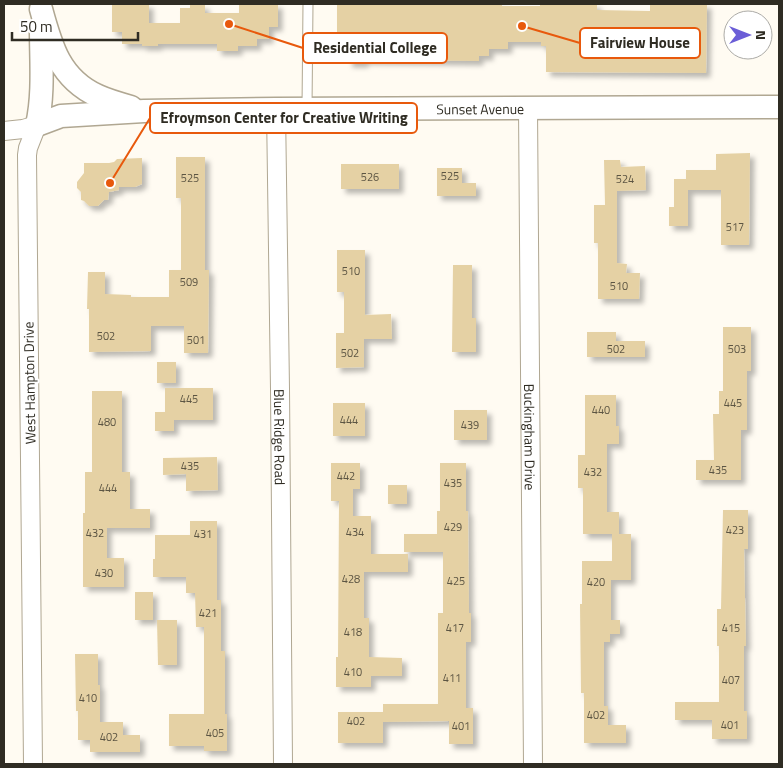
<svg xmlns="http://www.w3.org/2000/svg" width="783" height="768" font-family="'Titillium Web',sans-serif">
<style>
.building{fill:#e5d1a4;filter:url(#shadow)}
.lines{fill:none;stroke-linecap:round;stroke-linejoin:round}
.service-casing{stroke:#b0a792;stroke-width:11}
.minor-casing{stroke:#b0a792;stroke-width:20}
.tertiary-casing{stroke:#b0a792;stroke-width:25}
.service{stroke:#fff;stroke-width:9}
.minor{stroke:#fff;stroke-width:18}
.tertiary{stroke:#fff;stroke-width:22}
.labels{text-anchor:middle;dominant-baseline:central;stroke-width:4;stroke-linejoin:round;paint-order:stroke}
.number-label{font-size:11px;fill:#5c5543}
.street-label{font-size:14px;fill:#2f2c23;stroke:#fff}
.leader{fill:none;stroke:#e8590c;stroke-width:2}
.callout-dot{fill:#e8590c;stroke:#fff;stroke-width:2}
.callout{fill:#fff;stroke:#e8590c;stroke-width:2}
.callout-label{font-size:15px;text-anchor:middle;font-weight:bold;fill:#2f2c23}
</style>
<defs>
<filter id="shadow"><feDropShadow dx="4.5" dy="4.5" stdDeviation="2.5" flood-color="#0004"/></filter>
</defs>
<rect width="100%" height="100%" fill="#fffbf2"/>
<g class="building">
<path d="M 112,4 L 149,4 L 149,23 L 180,23 L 180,8 L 190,8 L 190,5 L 205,5 L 205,13 L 239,13 L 239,4 L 278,4 L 278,27 L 269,27 L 269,39 L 257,39 L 257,46 L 238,46 L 238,51 L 217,51 L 217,44 L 158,44 L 158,46 L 142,46 L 142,44 L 122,44 L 122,32 L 112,32 Z"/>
<path d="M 337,4 L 452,5 L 452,4 L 502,4 L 502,6 L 540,6 L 540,4 L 597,4 L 597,10 L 650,11 L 650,4 L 707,4 L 706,73 L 546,72 L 546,46 L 541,46 L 541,42 L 508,42 L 508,49 L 489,49 L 489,56 L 479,56 L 479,61 L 364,60 L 364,63 L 348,63 L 348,53 L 337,53 Z"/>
<path d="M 750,153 L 749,245 L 721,245 L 721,190 L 688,190 L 688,226 L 669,226 L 669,207 L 674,207 L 674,179 L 686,179 L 686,170 L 716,170 L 716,154 Z"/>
<path d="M 176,157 L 205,157 L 205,270 L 209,270 L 208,353 L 184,353 L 184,326 L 151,326 L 151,351 L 89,352 L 89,309 L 87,309 L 88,272 L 105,272 L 105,294 L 131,295 L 131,297 L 169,297 L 169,270 L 181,270 L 181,198 L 176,198 Z"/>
<path d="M 142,158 L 142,184 L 135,187 L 119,187 L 119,190 L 109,192 L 108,200 L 104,200 L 98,206 L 89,206 L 84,201 L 81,200 L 81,192 L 77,188 L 77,182 L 84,173 L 84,163 L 109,163 L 114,162 L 117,159 Z"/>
<path d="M 604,160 L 620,160 L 621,167 L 645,166 L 646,190 L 617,191 L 617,263 L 627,264 L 626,273 L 640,273 L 639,299 L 598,299 L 598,243 L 594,243 L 594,205 L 605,205 Z"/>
<rect x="341" y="164" width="58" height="25"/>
<path d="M 437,168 L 462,168 L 462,183 L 476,183 L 476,196 L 437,196 Z"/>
<path d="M 337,250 L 365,250 L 365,315 L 391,314 L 392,339 L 364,339 L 364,367 L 336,368 L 336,333 L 344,333 L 344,292 L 337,292 Z"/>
<path d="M 453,265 L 472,265 L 472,318 L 476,318 L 476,352 L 452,352 Z"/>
<path d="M 723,327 L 751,327 L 751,371 L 747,371 L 747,430 L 741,430 L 741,480 L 696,480 L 696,460 L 714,460 L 713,414 L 719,414 L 719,391 L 723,391 Z"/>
<path d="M 587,332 L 616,332 L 616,341 L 645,341 L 645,357 L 587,357 Z"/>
<rect x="157" y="362" width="19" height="21"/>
<path d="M 165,388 L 213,388 L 213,420 L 174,420 L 174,431 L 155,431 L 155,412 L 165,412 Z"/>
<path d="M 92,391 L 122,391 L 122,472 L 130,472 L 130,509 L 150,509 L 150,528 L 107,528 L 107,558 L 124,558 L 124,587 L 83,587 L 83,513 L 85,513 L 85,472 L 92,472 Z"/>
<path d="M 585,395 L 616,395 L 616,426 L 619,426 L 619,444 L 607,444 L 607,512 L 619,512 L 619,534 L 631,534 L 631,580 L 611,580 L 611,620 L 620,620 L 620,634 L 610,634 L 610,642 L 604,642 L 604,706 L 608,706 L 608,725 L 626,725 L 626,743 L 584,743 L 584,693 L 581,693 L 580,604 L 582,604 L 582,561 L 612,561 L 612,534 L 583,534 L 583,488 L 578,488 L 578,455 L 585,455 Z"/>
<rect x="333" y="403" width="32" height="33"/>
<rect x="454" y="410" width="33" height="30"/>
<path d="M 217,457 L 218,490 L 186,491 L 186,474 L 163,475 L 163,458 Z"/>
<path d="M 331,463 L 360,463 L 360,489 L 353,489 L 353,516 L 371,516 L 371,554 L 408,554 L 408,572 L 364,572 L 364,618 L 369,618 L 369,657 L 402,658 L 402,676 L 371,676 L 371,687 L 336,687 L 336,657 L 338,657 L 339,501 L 331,501 Z"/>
<path d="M 440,463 L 466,463 L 466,511 L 468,511 L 469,613 L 471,613 L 471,642 L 466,642 L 466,708 L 473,708 L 473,744 L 449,744 L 449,721 L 383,722 L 383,743 L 338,743 L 338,712 L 383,712 L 383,704 L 438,704 L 438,613 L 443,613 L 443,552 L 404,552 L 404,534 L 437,534 L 437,511 L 440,511 Z"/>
<rect x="388" y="485" width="19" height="19"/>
<path d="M 723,510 L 748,510 L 748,549 L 744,549 L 746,646 L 744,646 L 744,711 L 747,711 L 747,739 L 712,739 L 712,720 L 675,720 L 675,702 L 719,702 L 719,646 L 717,646 L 717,609 L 721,609 Z"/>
<path d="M 190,521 L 217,521 L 217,600 L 221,600 L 221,651 L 225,651 L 225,714 L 227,714 L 227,751 L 204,751 L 204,746 L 169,746 L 169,714 L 204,714 L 204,627 L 196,627 L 195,593 L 186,593 L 186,577 L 153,577 L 153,559 L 155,559 L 155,535 L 190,535 Z"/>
<rect x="135" y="592" width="18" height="28"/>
<path d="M 157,620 L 177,620 L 177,665 L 158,665 Z"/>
<path d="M 75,654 L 98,654 L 98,685 L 100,685 L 100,722 L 123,722 L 123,735 L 140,735 L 140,752 L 90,752 L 90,740 L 78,740 L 78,711 L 76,711 Z"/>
</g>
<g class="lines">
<g class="service-casing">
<path id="service" d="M 307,108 L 308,4"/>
</g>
<g class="minor-casing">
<g id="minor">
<path id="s1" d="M 528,108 L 533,764"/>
<path id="s2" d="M 276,109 L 280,389 L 283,764"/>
<path d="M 4,131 L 23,129 L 37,125"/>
<path d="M 33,764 L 27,155 L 28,148 L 37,125"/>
</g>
</g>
<g class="tertiary-casing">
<g id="tertiary">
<path d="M 41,9 C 51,46 60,79 98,96 C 109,101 120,104 131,107"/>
<path id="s3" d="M 37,125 L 61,116 L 144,111 L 276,109 L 779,107"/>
<path d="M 37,125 C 44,94 41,61 41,30"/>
</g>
</g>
<use href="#service" class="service"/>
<use href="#minor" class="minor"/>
<use href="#tertiary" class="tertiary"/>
</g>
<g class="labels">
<g class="number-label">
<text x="450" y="176">525</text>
<text x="370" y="177">526</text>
<text x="190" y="178">525</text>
<text x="625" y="179">524</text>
<text x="735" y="227">517</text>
<text x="351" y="271">510</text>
<text x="189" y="282">509</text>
<text x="619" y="286">510</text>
<text x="106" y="336">502</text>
<text x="196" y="340">501</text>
<text x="616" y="349">502</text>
<text x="737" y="349">503</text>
<text x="350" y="353">502</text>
<text x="189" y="399">445</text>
<text x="733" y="403">445</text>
<text x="601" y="410">440</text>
<text x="349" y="420">444</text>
<text x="107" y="422">480</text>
<text x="470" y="425">439</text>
<text x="190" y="466">435</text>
<text x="718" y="470">435</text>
<text x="593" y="472">432</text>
<text x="346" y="476">442</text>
<text x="453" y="483">435</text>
<text x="108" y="488">444</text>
<text x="453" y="527">429</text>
<text x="735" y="530">423</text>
<text x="355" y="532">434</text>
<text x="95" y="533">432</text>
<text x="203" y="534">431</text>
<text x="104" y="573">430</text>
<text x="351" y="579">428</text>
<text x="456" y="581">425</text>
<text x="596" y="582">420</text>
<text x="208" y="613">421</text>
<text x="455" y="628">417</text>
<text x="731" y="628">415</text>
<text x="353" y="632">418</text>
<text x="353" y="672">410</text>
<text x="452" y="678">411</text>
<text x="731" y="680">407</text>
<text x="88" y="698">410</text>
<text x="596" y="715">402</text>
<text x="356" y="721">402</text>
<text x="730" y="725">401</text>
<text x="461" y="726">401</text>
<text x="215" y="733">405</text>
<text x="109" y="737">402</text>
</g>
<g class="street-label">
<text stroke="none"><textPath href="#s3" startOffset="445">Sunset Avenue</textPath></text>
<text transform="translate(29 383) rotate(-91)">West Hampton Drive</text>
<text stroke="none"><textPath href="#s1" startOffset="329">Buckingham Drive</textPath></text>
<text stroke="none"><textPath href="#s2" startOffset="328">Blue Ridge Road</textPath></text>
</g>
</g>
<path class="leader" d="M522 26L580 43M229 24L303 48M110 183L150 118"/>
<g class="callout-dot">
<circle cx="522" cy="26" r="5"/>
<circle cx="229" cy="24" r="5"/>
<circle cx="110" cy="183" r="5"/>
</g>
<g class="callout">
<rect x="580" y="28" width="120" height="30" rx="5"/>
<rect x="303" y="33" width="144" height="30" rx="5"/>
<rect x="150" y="103" width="267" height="30" rx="5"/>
</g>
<g class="callout-label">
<text x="640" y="48">Fairview House</text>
<text x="375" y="53">Residential College</text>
<text x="284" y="123">Efroymson Center for Creative Writing</text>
</g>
<rect width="783" height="768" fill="none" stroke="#2f2c23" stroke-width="10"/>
<g transform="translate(748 35) rotate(90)"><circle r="24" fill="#ffffff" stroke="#acaba7"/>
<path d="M0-4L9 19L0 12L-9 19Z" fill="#6b5ed7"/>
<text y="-8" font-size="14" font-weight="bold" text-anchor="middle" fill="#2f2c23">N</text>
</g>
<path d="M12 32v8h126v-8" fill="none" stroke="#2f2c23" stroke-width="2.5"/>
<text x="20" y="32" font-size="15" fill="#2f2c23" stroke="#ffffff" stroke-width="4" paint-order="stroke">50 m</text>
</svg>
